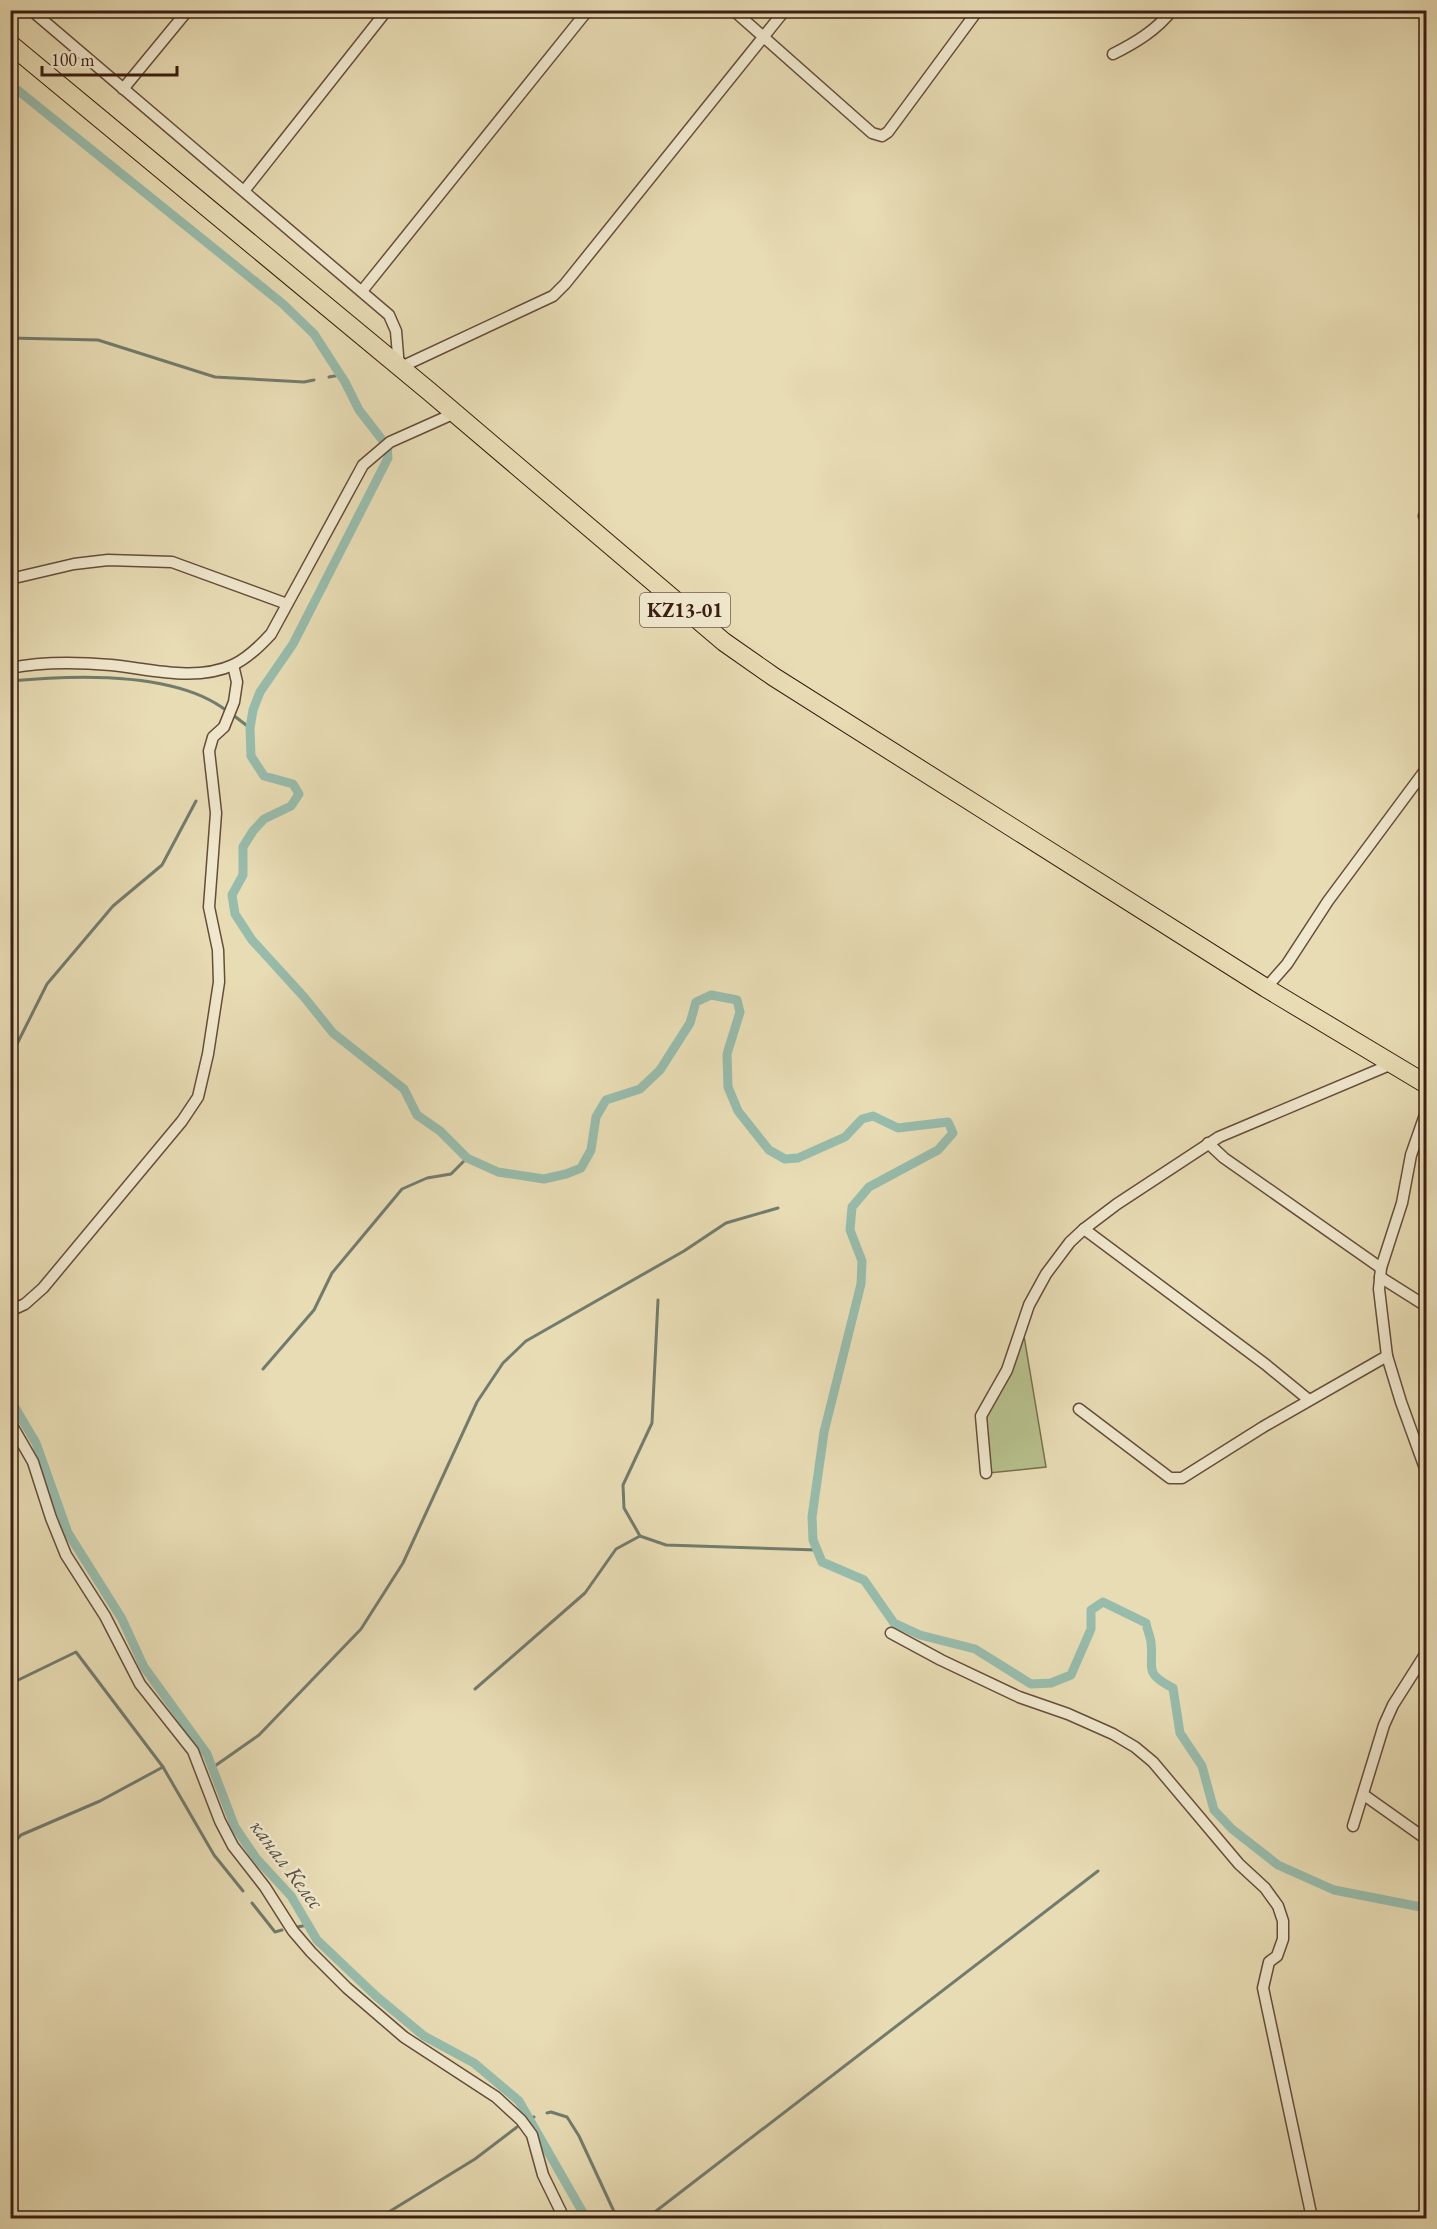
<svg xmlns="http://www.w3.org/2000/svg" width="1437" height="2229" font-family="'EB Garamond',serif">
<style>
.garden{fill:#b6c08c;stroke:#786e4e;stroke-width:1.5}
.lines{fill:none;stroke-linecap:round;stroke-linejoin:round}
.stream{stroke:#727c6e;stroke-width:3}
.canal{stroke:#97bcac;stroke-width:9}
.minor-casing{stroke:#664d3a;stroke-width:13}
.trunk-casing{stroke:#3a1d11;stroke-width:20}
.minor{stroke:#f0e8ce;stroke-width:10}
.trunk{stroke:#e8dcb4;stroke-width:18}
.labels{text-anchor:middle;dominant-baseline:central;stroke-width:5;stroke-linejoin:round;paint-order:stroke}
.shield{fill:#f0e8ce;stroke:#715a4a;stroke-width:1.5}
.shield-label{font-size:20px;font-weight:bold;fill:#3a1d11}
.water-label{font-size:22px;font-style:italic;fill:#564d40;stroke:#f0e8ce}
</style>
<rect width="100%" height="100%" fill="#e8dcb4"/>
<filter id="stains"><feTurbulence type="fractalNoise" baseFrequency=".00333" numOctaves="4"/><feColorMatrix values="0 0 0 0 .2 0 0 0 0 .09 0 0 0 0 .02 0 0 0 .5 -.17"/></filter>
<radialGradient id="worn" r=".72"><stop offset=".6" stop-color="#630" stop-opacity="0"/><stop offset="1" stop-color="#630" stop-opacity=".3"/></radialGradient>
<path class="garden" d="M 1024,1336 L 1046,1467 L 989,1473 L 985,1410 L 1015,1358 Z"/>
<g class="lines">
<g class="stream">
<path d="M 10,338 L 98,340 L 215,377 L 304,382 L 314,380"/>
<path d="M 329,377 L 340,375"/>
<path d="M 10,681 C 73,675 176,671 227,711"/>
<path d="M 233,715 L 250,728"/>
<path d="M 10,1058 L 47,984 L 113,906 L 162,865 L 196,801"/>
<path d="M 658,1300 L 652,1423 L 623,1485 L 624,1508 L 640,1536 L 666,1545 L 817,1550"/>
<path d="M 263,1369 L 314,1310 L 332,1273 L 402,1189 L 427,1178 L 451,1174 L 467,1158"/>
<path d="M 10,1684 L 76,1652 L 163,1767 L 214,1855 L 243,1891"/>
<path d="M 475,1689 L 585,1593 L 616,1549 L 640,1536"/>
<path d="M 212,1768 L 259,1735 L 361,1629 L 403,1563 L 477,1402 L 503,1363 L 526,1341 L 684,1251 L 726,1223 L 778,1208"/>
<path d="M 10,1847 L 21,1835 L 100,1801 L 163,1767"/>
<path d="M 252,1903 L 275,1932 L 282,1930"/>
<path d="M 297,1927 L 308,1925"/>
<path d="M 547,2113 L 551,2112 L 567,2117 L 579,2136 L 617,2218"/>
<path d="M 529,2118 L 534,2117"/>
<path d="M 379,2218 L 475,2159 L 517,2127"/>
<path d="M 647,2218 L 1098,1871"/>
</g>
<g class="canal">
<path d="M 10,84 L 283,304 L 314,334 L 345,382 L 359,410 L 387,446 L 388,458 L 293,644 L 260,692 L 253,710 L 250,728 L 251,756 L 264,776 L 293,784 L 299,794 L 291,806 L 264,819 L 253,831 L 243,847 L 243,875 L 232,895 L 235,914 L 252,940 L 304,997 L 333,1033 L 404,1089 L 417,1115 L 440,1131 L 467,1158 L 498,1172 L 544,1179 L 566,1174 L 581,1168 L 591,1150 L 596,1117 L 606,1100 L 640,1089 L 660,1070 L 690,1023 L 696,1002 L 711,995 L 737,1000 L 740,1012 L 727,1054 L 728,1087 L 738,1111 L 769,1150 L 785,1159 L 798,1158 L 845,1137 L 862,1119 L 873,1116 L 898,1128 L 948,1122 L 953,1133 L 938,1150 L 869,1187 L 852,1207 L 850,1230 L 862,1261 L 861,1284 L 824,1432 L 812,1517 L 813,1540 L 822,1562 L 864,1580 L 894,1623 L 920,1635 L 975,1649 L 1031,1684 L 1051,1683 L 1071,1675 L 1091,1629 L 1091,1610 L 1103,1602 L 1146,1623 C 1147,1629 1150,1636 1151,1642 C 1154,1669 1143,1673 1173,1688 L 1180,1733 L 1202,1766 L 1214,1810 L 1232,1829 L 1278,1865 L 1334,1890 L 1426,1908"/>
<path d="M 10,1399 L 36,1443 L 68,1533 L 122,1619 L 144,1667 L 207,1754 L 235,1827 L 256,1858 L 291,1896 L 317,1940 L 376,1996 L 424,2036 L 474,2063 L 519,2101 L 586,2218"/>
</g>
<g class="minor-casing">
<g id="minor">
<path d="M 31,10 L 389,315 L 396,331 L 399,368 L 553,296 L 565,284 L 785,10"/>
<path d="M 733,10 L 872,133 L 882,136 L 888,132 L 978,10"/>
<path d="M 1113,54 C 1135,43 1157,30 1172,10"/>
<path d="M 123,89 L 188,10"/>
<path d="M 244,191 L 387,10"/>
<path d="M 362,291 L 588,10"/>
<path d="M 1424,516 L 1426,517"/>
<path d="M 10,579 L 74,564 L 108,560 L 172,562 L 287,604"/>
<path d="M 10,668 C 44,661 77,662 111,665 C 150,669 195,682 233,665 C 248,658 260,646 271,634 L 363,465 L 390,442 L 455,413"/>
<path d="M 1266,988 L 1287,964 L 1328,901 L 1426,769"/>
<path d="M 1426,1112 L 1411,1155 L 1402,1203 L 1381,1268 L 1379,1289 L 1387,1356 L 1401,1402 L 1426,1471"/>
<path d="M 1208,1143 L 1224,1158 L 1381,1268"/>
<path d="M 1084,1229 L 1265,1364 L 1309,1400"/>
<path d="M 1380,1277 L 1426,1306"/>
<path d="M 10,1311 L 25,1304 L 43,1288 L 182,1121 L 198,1097 L 208,1054 L 219,982 L 218,950 L 209,907 L 216,813 L 209,751 L 213,737 L 224,727 L 234,702 L 237,682 L 233,665"/>
<path d="M 1079,1409 L 1170,1478 L 1182,1478 L 1263,1427 L 1387,1356"/>
<path d="M 10,1422 L 33,1462 L 51,1518 L 66,1555 L 105,1616 L 140,1684 L 193,1751 L 220,1821 L 233,1846 L 265,1887 L 293,1931 L 311,1952 L 347,1988 L 404,2037 L 496,2097 L 521,2120 L 532,2135 L 543,2175 L 564,2218"/>
<path d="M 986,1473 L 981,1416 L 1007,1370 L 1029,1305 L 1046,1274 L 1070,1242 L 1084,1229 L 1117,1204 L 1219,1137 L 1392,1064"/>
<path d="M 891,1633 L 941,1660 L 1019,1697 L 1068,1714 L 1113,1734 L 1135,1747 L 1153,1762 L 1239,1864 L 1265,1888 L 1278,1906 L 1283,1921 L 1283,1939 L 1277,1956 L 1269,1962 L 1263,1988 L 1312,2218"/>
<path d="M 1364,1795 L 1426,1839"/>
<path d="M 1353,1826 L 1384,1725 L 1393,1705 L 1426,1653"/>
</g>
</g>
<g class="trunk-casing">
<path id="trunk" d="M 10,44 L 430,392 L 724,642 L 774,677 L 1266,988 L 1426,1084"/>
</g>
<use href="#minor" class="minor"/>
<use href="#trunk" class="trunk"/>
</g>
<g class="labels">
<rect class="shield" x="640" y="593" width="90" height="34" rx="4.5"/>
<g class="shield-label">
<text x="685" y="610">KZ13-01</text>
</g>
<g class="water-label">
<text transform="translate(287 1864) rotate(53)">канал Келес</text>
</g>
</g>
<rect width="1437" height="2229" fill="none" stroke="#e8dcb4" stroke-width="36"/>
<rect x="12" y="12" width="1413" height="2205" fill="none" stroke="#3a1d11" stroke-width="3"/>
<rect x="18" y="18" width="1401" height="2193" fill="none" stroke="#3a1d11" stroke-width="1.5"/>
<path d="M42 66v9h135v-9" fill="none" stroke="#3a1d11" stroke-width="3"/>
<text x="51" y="66" font-size="18" fill="#3a1d11" stroke="#f0e8ce" stroke-width="4.5" paint-order="stroke">100 m</text>
<rect width="100%" height="100%" filter="url(#stains)"/>
<rect width="100%" height="100%" fill="url(#worn)"/>
</svg>
